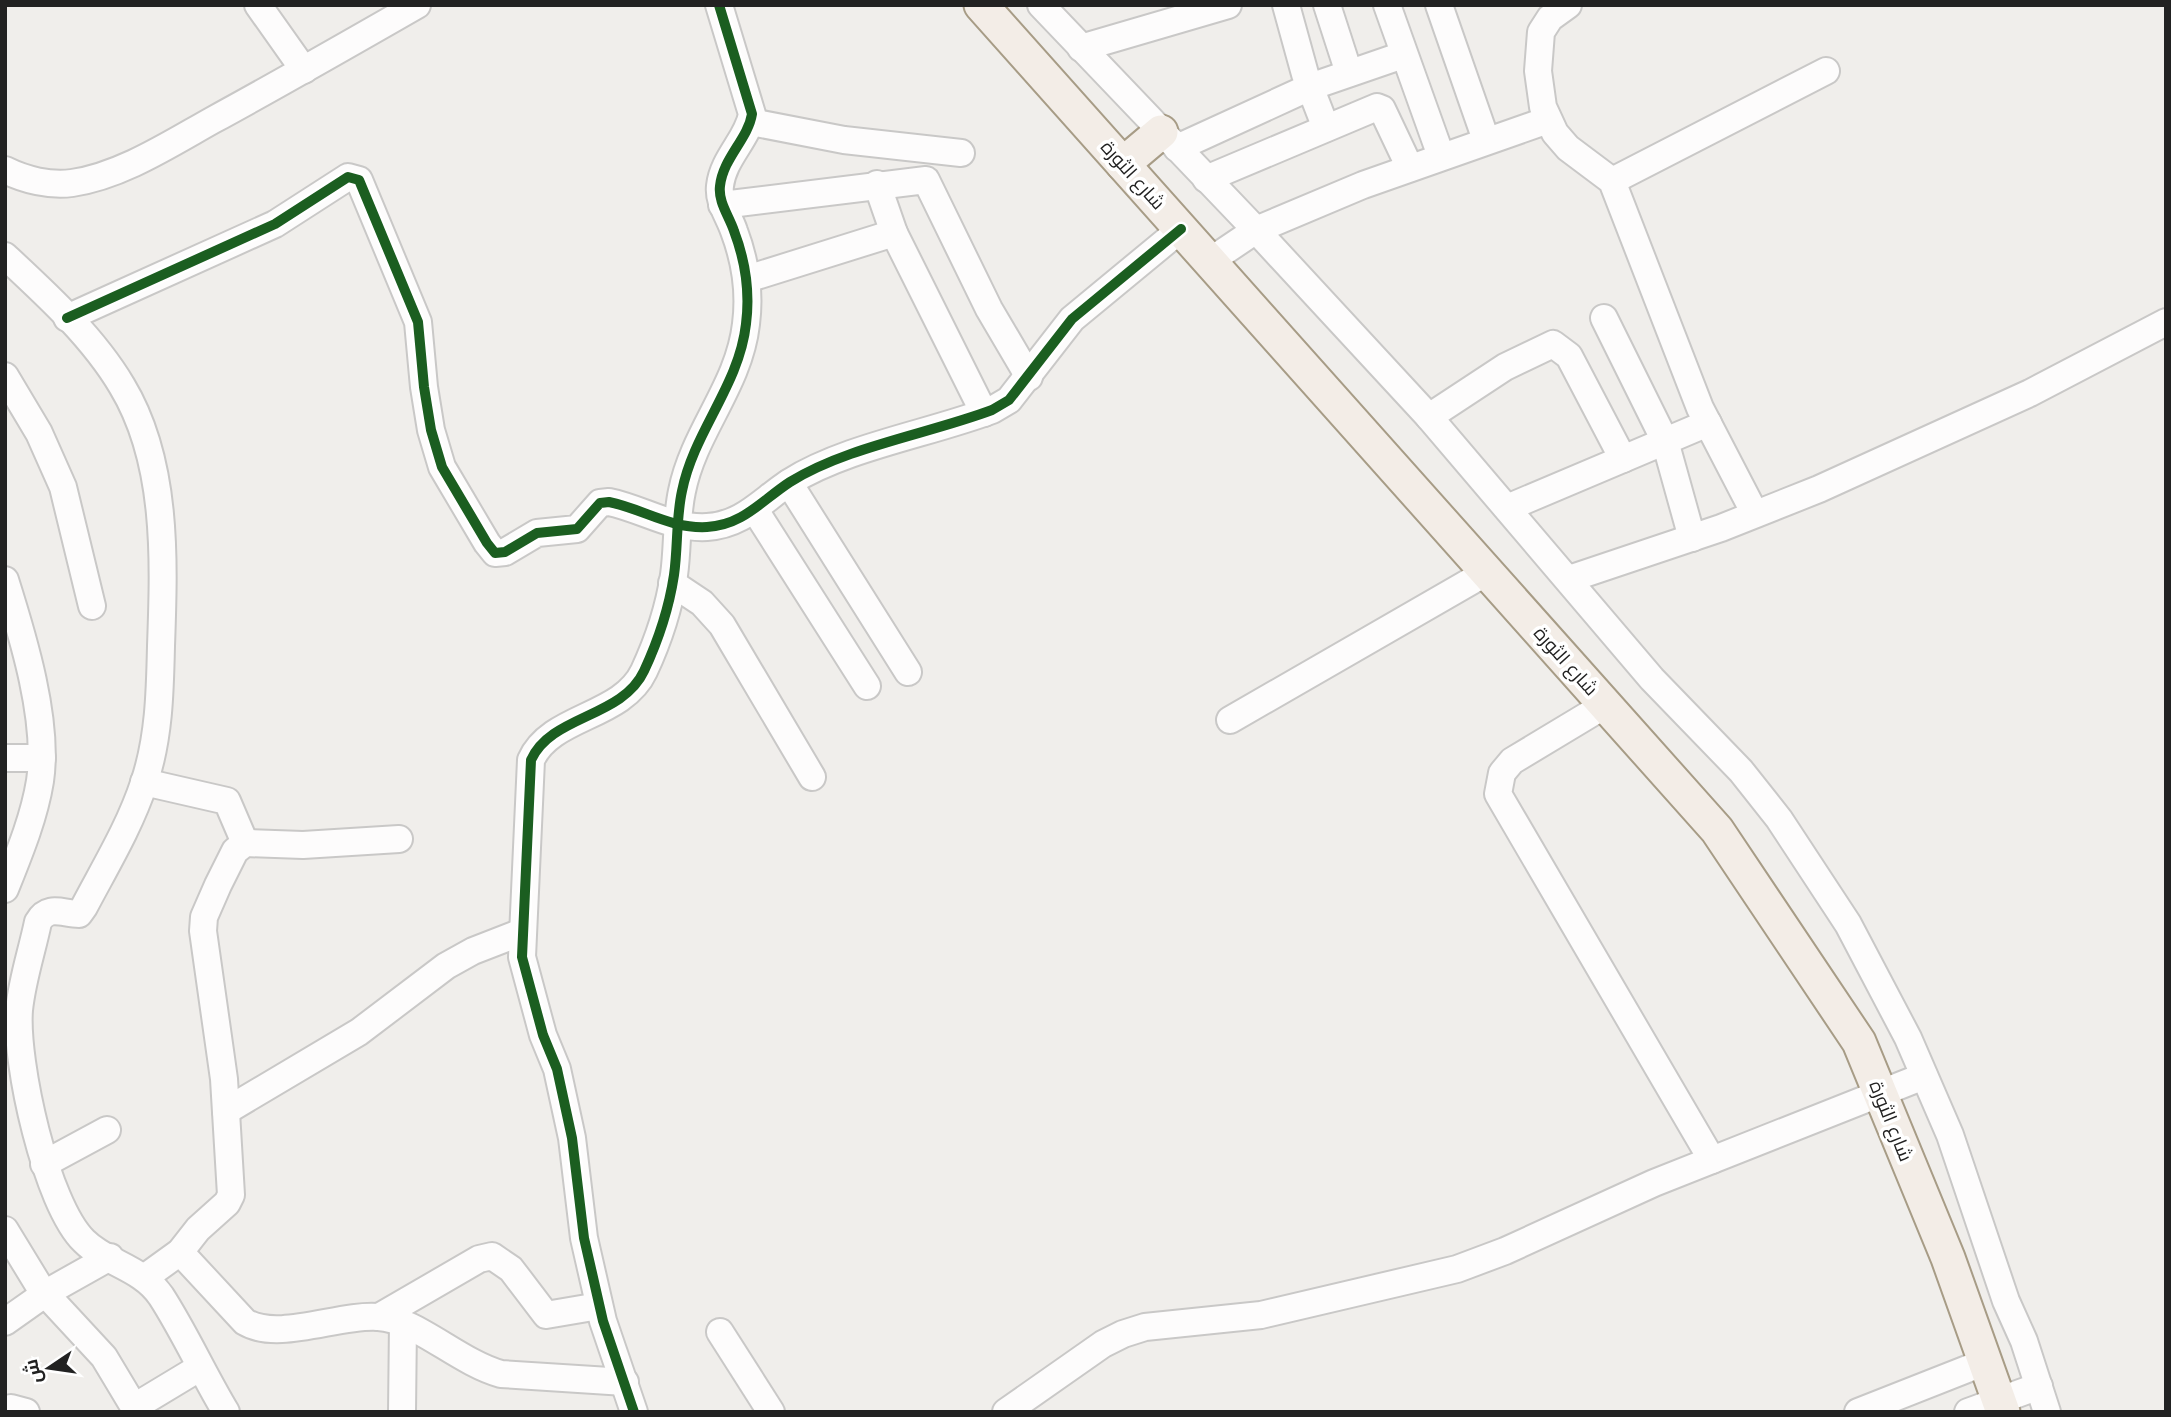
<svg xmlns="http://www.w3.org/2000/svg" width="2171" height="1417" font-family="Arial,Cairo,sans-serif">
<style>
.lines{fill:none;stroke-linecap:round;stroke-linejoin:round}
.minor-casing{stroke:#c9c8c7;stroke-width:30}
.major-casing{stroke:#a79c86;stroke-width:37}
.minor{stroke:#fdfcfc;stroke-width:26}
.major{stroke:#f3ede7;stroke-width:33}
.cycleway-casing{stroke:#fff;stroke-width:15}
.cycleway{stroke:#1b5e20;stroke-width:10}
.labels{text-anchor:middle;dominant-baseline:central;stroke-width:7;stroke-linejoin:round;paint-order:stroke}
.street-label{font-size:19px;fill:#222;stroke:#fff}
</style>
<rect width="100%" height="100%" fill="#f0eeeb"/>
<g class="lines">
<g class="minor-casing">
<g id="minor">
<path d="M 258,5 L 304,70"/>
<path d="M 1041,5 L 1256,230 L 1363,185 L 1548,120"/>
<path d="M 1286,5 L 1305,74 L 1326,128"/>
<path d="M 1327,5 L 1349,73"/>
<path d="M 1387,5 L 1441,156"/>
<path d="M 1439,5 L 1486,140"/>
<path d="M 1568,5 L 1550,18 L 1541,32 L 1538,71 L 1543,107 L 1555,133 L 1568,148 L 1612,181 L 1700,408 L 1755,514"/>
<path d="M 1081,48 L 1228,5"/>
<path d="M 751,122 L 844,140 L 961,153"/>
<path d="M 1177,148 L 1310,87 L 1403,55"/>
<path d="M 5,170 C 25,180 50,186 72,183 C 121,176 170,144 213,120 C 281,83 349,44 417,5"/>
<path d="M 1206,179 L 1377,107 L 1382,109 L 1410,168"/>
<path d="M 1612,181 L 1826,71"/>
<path d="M 877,184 L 894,233 L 984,413"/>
<path d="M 722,205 L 926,180 L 989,309 L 1029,377"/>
<path d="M 5,256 C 47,295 93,337 122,386 C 168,462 164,561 161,646 C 160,692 159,739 144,783 C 130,826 105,867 84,907 L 79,914 C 63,914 48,904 38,922 C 32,951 22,980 19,1010 C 15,1062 46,1204 84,1241 C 107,1264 141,1267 161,1296 C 185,1333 203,1374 226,1412"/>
<path d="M 1210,261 L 1256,230 L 1429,417 L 1652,679 L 1741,771 L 1779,819 L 1848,924 L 1908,1038 L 1950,1135 L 2006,1301 L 2024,1341 L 2047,1412"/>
<path d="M 747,279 L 894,233"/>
<path d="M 67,318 L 275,224 L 348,177 L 359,180 L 418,322 L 424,387 L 431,430 L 442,467 L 487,543 L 495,553 L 505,552 L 537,533 L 577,529 L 600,503 L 609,502 C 643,509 671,529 707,527 C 743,525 761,501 790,482 C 846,447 928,434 992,410 L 1009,400 L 1072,319 L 1181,229"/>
<path d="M 1604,318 L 1665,441 L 1692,538"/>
<path d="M 5,376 L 39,433 L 63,487 L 92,606"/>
<path d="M 1429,417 L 1505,367 L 1553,344 L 1569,356 L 1623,459"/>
<path d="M 789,483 L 908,672"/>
<path d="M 1507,508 L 1708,423"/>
<path d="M 755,510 L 867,686"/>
<path d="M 1569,579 L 1721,528 L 1819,489 L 2030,393 L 2166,322"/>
<path d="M 5,580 C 23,637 49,721 40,781 C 34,818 19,854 5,889"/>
<path d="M 672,583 L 702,603 L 722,625 L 812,777"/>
<path d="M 1605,705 L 1512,761 L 1502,773 L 1498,794 L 1712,1160"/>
<path d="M 1230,720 L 1487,572"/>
<path d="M 5,758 L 42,758"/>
<path d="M 144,782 L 227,801 L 245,843"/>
<path d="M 226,1111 L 359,1032 L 446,966 L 473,951 L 522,932"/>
<path d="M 44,1164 L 107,1130"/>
<path d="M 5,1230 L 41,1289 L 104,1357 L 137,1412"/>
<path d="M 180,1252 L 245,1322 C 278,1342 339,1314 378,1317 C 416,1319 458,1362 501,1374 L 625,1382"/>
<path d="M 144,1278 L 180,1252 L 198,1229 L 227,1203 L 231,1195 L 224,1079 L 203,931 L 204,917 L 218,885 L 235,851 L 245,843 L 303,845 L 399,839"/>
<path d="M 379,1317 L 479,1259 L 492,1256 L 511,1269 L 546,1315 L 599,1306"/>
<path d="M 5,1322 L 46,1293 L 110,1257"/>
<path d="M 720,1332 L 771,1412"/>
<path d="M 136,1406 L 199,1368"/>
<path d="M 5,1411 L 11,1408 L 26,1412"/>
<path d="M 402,1412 L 403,1323"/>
<path d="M 634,1412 L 603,1321 L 584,1238 L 572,1138 L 557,1069 L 543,1035 L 522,957 L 531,760 C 551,715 622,718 644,671 C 658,641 669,608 674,575 C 678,547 676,518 682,491 C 694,431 739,386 746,324 C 750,293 745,260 734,231 C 729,216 718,202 720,186 C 723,158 748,139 752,114 L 719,5"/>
<path d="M 1006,1412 L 1103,1344 L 1123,1334 L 1145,1327 L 1261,1315 L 1457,1269 L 1505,1251 L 1654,1183 L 1924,1076"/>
<path d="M 1858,1412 L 1985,1362"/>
<path d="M 1968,1412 L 2039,1386"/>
</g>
</g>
<g class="major-casing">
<g id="major">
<path d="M 981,5 L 1717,830 L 1859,1042 L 1948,1258 L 2003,1412"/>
<path d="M 1123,164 L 1161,132"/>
</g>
</g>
<use href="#minor" class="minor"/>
<use href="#major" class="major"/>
<g class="cycleway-casing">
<g id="cycleway">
<path d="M 67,318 L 275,224 L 348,177 L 359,180 L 418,322 L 424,387 L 431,430 L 442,467 L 487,543 L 495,553 L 505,552 L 537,533 L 577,529 L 600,503 L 609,502 C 643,509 671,529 707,527 C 743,525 761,501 790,482 C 846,447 928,434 992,410 L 1009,400 L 1072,319 L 1181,229"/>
<path d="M 634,1412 L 603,1321 L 584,1238 L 572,1138 L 557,1069 L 543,1035 L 522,957 L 531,760 C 551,715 622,718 644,671 C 658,641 669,608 674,575 C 678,547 676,518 682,491 C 694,431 739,386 746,324 C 750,293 745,260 734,231 C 729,216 718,202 720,186 C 723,158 748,139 752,114 L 719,5"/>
</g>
</g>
<use href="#cycleway" class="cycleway"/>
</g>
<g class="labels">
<g class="street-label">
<text transform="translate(1133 175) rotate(48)">شارع الثورة</text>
<text transform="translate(1566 661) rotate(48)">شارع الثورة</text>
<text transform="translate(1891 1121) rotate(68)">شارع الثورة</text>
</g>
</g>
<rect width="2171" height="1417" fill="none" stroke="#222222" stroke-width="14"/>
<g transform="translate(49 1368) rotate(257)" stroke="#ffffff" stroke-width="5" paint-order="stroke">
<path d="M0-5L12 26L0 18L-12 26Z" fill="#222222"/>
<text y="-10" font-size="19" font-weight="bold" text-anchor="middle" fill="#222222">ش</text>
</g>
</svg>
